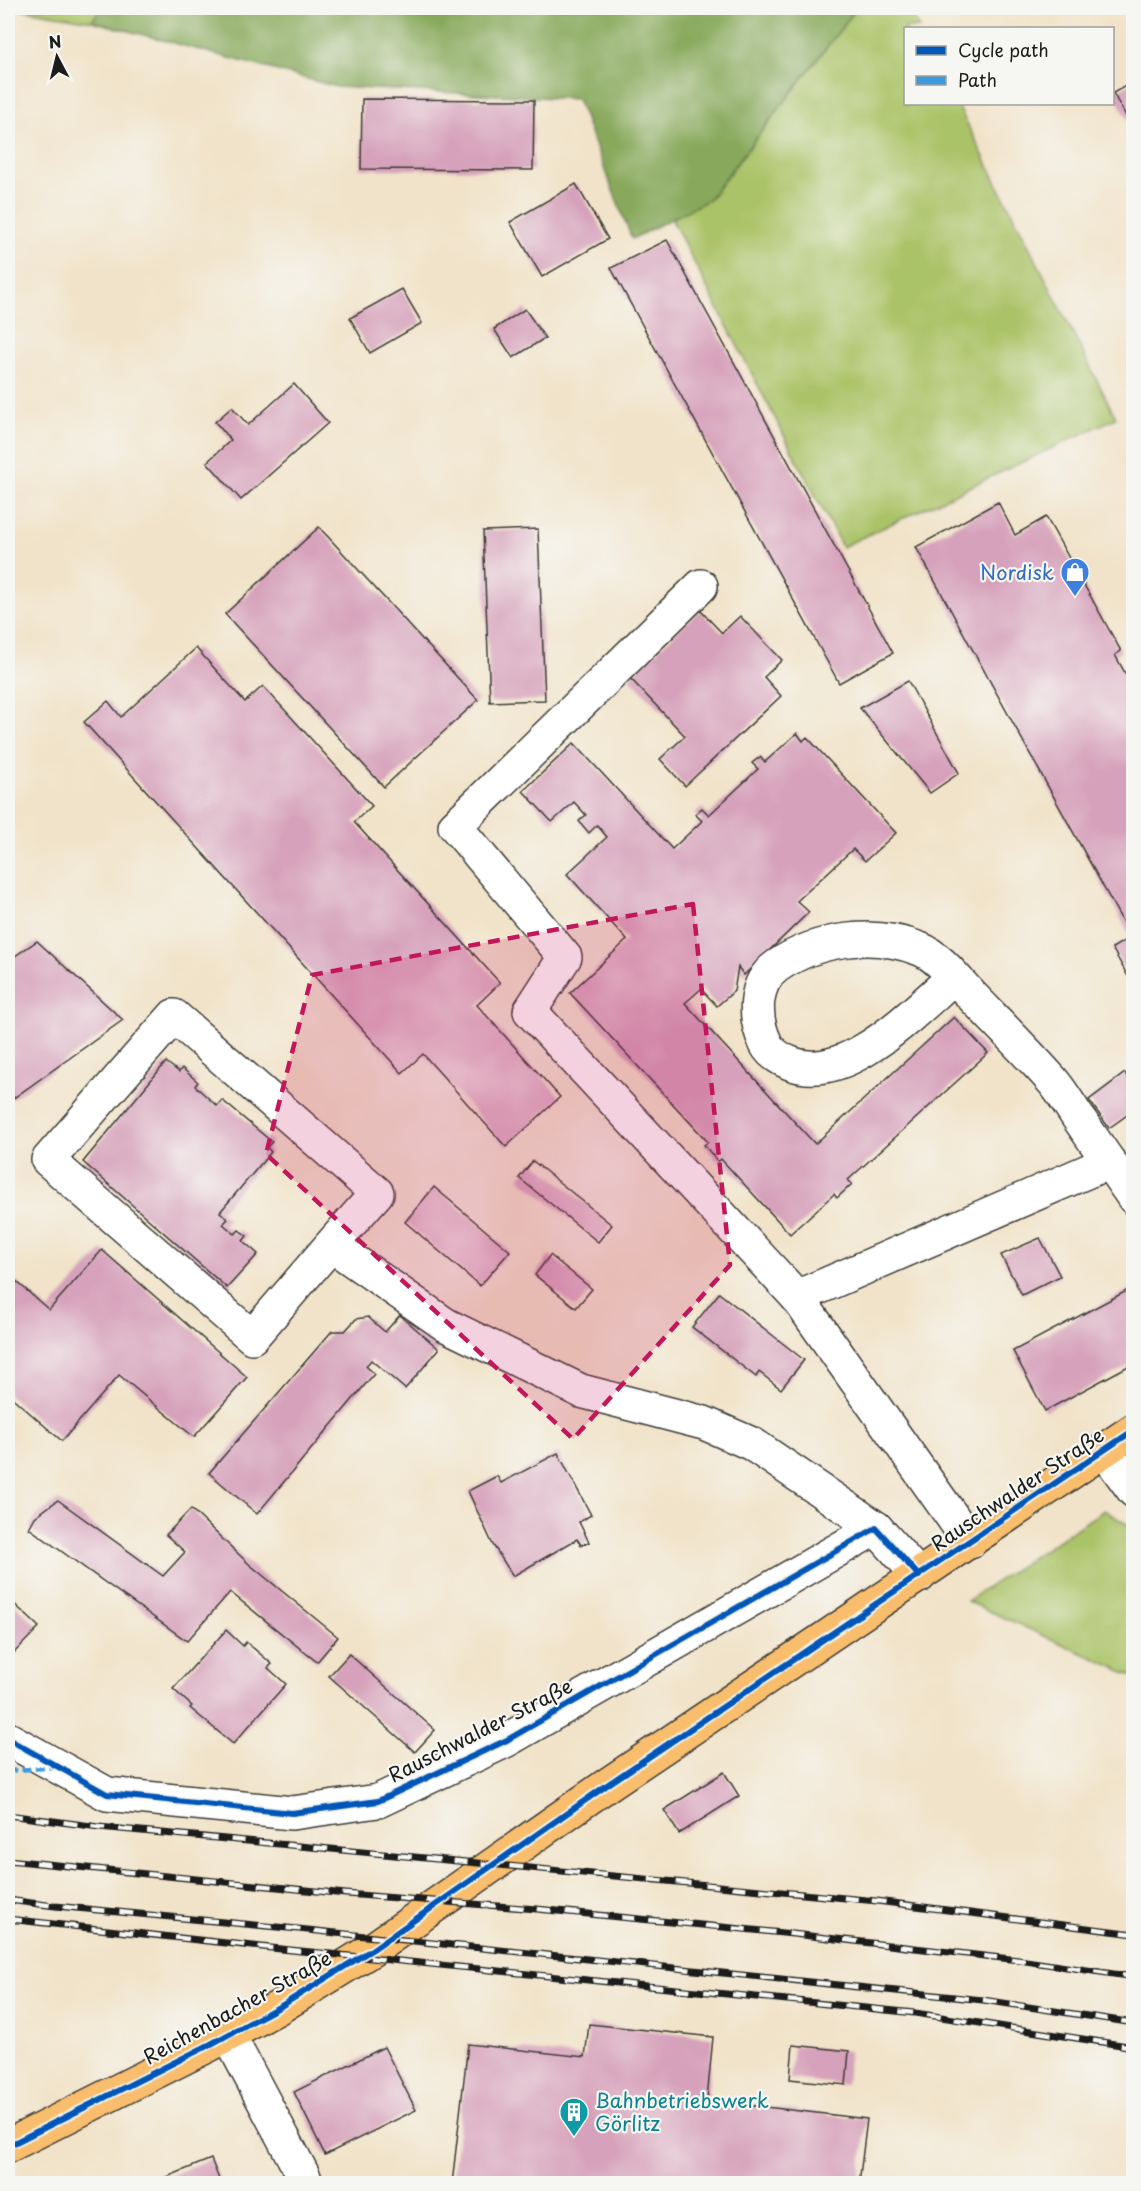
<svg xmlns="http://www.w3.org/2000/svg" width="1141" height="2191" font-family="'Playpen Sans',sans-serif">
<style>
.green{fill:#abc368;stroke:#647042;stroke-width:1.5}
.forest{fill:#88a95c;stroke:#52623c;stroke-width:1.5}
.building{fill:#d6a1ba}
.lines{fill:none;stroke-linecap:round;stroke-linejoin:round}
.minor-casing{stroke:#3c3a36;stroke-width:36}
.major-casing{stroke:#3c3a36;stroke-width:36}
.minor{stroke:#fff;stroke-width:33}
.major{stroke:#f9be6d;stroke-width:33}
.rail-casing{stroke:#1c1c1c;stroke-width:7}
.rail{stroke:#f6f6f2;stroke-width:4.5;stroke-dasharray:14;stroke-linecap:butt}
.quiet{stroke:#3c9bdf;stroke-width:4.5;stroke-dasharray:9 4.5;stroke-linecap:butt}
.cycleway-casing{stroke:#f6f6f2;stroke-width:10}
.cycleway{stroke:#0057b8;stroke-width:6}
.marked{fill:#c2185b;fill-opacity:0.2;stroke:#c2185b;stroke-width:4.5;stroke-dasharray:12 8;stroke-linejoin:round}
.labels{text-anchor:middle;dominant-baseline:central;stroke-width:4.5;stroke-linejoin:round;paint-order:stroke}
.shop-label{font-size:20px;fill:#366cbe;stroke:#f6f6f2;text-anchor:end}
.street-label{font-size:20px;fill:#1c1c1c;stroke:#f6f6f2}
.culture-label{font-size:20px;fill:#0d838f;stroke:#f6f6f2;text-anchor:start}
</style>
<rect width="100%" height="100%" fill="#f6f6f2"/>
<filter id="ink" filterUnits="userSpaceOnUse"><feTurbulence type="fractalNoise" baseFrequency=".0167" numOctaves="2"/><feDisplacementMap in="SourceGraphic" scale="12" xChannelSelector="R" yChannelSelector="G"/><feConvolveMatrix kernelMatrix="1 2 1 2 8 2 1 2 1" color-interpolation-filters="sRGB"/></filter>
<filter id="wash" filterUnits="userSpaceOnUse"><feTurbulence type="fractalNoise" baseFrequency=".008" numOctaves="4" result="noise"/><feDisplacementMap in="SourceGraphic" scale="24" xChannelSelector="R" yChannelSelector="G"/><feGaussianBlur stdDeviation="1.35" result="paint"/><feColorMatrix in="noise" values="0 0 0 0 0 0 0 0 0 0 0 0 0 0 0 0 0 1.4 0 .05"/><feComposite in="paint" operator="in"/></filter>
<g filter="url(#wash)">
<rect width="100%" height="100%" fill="#f1e3c9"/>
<g class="green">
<path d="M 13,8 L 101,8 L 92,21 Z"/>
<path d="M 857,8 L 909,8 L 919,28 L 906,28 L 906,104 L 957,104 L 1116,418 L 842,547 L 671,218 L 709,200 Z"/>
<path d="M 1104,1510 L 1133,1528 L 1133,1676 L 967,1601 Z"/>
</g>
<path class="forest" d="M 101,8 L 857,8 L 708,200 L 632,239 L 577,99 L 337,87 L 92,21 Z"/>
<g id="blocks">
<g class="building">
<path d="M 1134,81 L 1134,130 L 1113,93 Z"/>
<path d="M 362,99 L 534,100 L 533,170 L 361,169 Z"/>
<path d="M 576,184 L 608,239 L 542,277 L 510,222 Z"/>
<path d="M 667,240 L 893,653 L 839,683 L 611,268 Z"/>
<path d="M 402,289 L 422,323 L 370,353 L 350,318 Z"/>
<path d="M 525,309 L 545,338 L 513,358 L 494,329 Z"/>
<path d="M 294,384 L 328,423 L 241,500 L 207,462 L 231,440 L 215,422 L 232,407 L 248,425 Z"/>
<path d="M 998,502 L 1015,535 L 1046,517 L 1121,651 L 1115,655 L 1134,689 L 1134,987 L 1112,948 L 1131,937 L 916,547 Z"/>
<path d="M 319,527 L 478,700 L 384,787 L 225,614 Z"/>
<path d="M 538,529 L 545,700 L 490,702 L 483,531 Z"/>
<path d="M 700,610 L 722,633 L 740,616 L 782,660 L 764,677 L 781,696 L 685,786 L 660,759 L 685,736 L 629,677 Z"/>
<path d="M 196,648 L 245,702 L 263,686 L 372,806 L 354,822 L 500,983 L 477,1005 L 560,1097 L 506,1147 L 423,1054 L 402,1073 L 84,722 L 108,701 L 121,717 Z"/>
<path d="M 908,681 L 959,773 L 930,793 L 860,708 Z"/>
<path d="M 797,733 L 803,741 L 807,737 L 896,833 L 865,861 L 853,849 L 797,901 L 809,912 L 744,975 L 738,967 L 734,991 L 717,1006 L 701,989 L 685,1003 L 815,1144 L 954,1017 L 988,1053 L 848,1180 L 852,1184 L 837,1198 L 834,1194 L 790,1234 L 721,1159 L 718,1162 L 704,1145 L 708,1142 L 570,993 L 627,940 L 567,874 L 607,837 L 597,825 L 589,833 L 579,821 L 586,815 L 574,802 L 552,822 L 523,791 L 574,743 L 672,849 L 702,821 L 695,814 L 702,808 L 709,815 L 758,769 L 752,763 L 760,757 L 765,762 Z"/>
<path d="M 37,941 L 123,1020 L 8,1102 L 8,961 Z"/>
<path d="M 166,1062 L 179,1072 L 182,1068 L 198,1082 L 195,1086 L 217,1106 L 222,1100 L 272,1142 L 267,1147 L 271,1152 L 220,1212 L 228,1219 L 223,1224 L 235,1234 L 239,1230 L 247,1236 L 243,1241 L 258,1254 L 227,1288 L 83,1162 Z"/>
<path d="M 1125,1073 L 1134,1090 L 1134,1110 L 1109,1128 L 1089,1100 Z"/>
<path d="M 533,1161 L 612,1225 L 598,1242 L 519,1178 Z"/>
<path d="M 434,1187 L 510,1251 L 480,1286 L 405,1222 Z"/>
<path d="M 1040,1238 L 1060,1276 L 1022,1295 L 1001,1255 Z"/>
<path d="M 102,1250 L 247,1377 L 194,1437 L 119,1375 L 62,1441 L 8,1394 L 8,1274 L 49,1310 Z"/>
<path d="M 550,1255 L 592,1289 L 576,1308 L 535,1275 Z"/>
<path d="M 1134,1287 L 1134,1363 L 1045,1411 L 1013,1351 Z"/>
<path d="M 719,1293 L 804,1360 L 781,1389 L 759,1372 L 756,1377 L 692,1327 Z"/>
<path d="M 400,1315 L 439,1349 L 405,1389 L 371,1360 L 366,1366 L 374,1374 L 257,1514 L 209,1473 L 332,1331 L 345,1331 L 356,1319 L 368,1317 L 385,1332 Z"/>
<path d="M 558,1453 L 591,1515 L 579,1522 L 589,1542 L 581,1545 L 577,1539 L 513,1576 L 493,1545 L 468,1491 L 497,1476 L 501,1483 Z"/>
<path d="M 58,1500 L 163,1576 L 185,1552 L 166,1535 L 191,1509 L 249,1564 L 338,1637 L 317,1662 L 230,1592 L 187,1641 L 29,1528 L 35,1517 Z"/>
<path d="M 8,1598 L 39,1627 L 8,1659 Z"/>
<path d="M 226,1630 L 243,1646 L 246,1642 L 272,1664 L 268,1668 L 286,1684 L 233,1744 L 190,1708 L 192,1706 L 173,1689 Z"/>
<path d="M 349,1654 L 435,1730 L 415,1752 L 329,1676 Z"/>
<path d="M 724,1772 L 739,1796 L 679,1834 L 664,1810 Z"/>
<path d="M 589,2024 L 713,2037 L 707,2100 L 867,2119 L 859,2184 L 452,2184 L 468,2044 L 585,2057 Z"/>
<path d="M 793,2045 L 849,2051 L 846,2085 L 790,2079 Z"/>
<path d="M 384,2047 L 416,2110 L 325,2155 L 294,2092 Z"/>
<path d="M 211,2159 L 221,2184 L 152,2184 L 152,2183 Z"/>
</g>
</g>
</g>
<g filter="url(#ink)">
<use href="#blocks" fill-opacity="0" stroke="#3c3a36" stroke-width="1.5"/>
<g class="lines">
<g class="minor-casing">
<g id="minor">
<path d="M 701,586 L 455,826 L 565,957 L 530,1011 L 797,1297 L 970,1542"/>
<path d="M 954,977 C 915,1010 846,1086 790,1063 C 780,1059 771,1054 766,1044 C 754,1019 752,984 777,966 C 818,938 874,931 920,949 C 939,956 959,983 973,997 C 999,1024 1026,1051 1051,1079 C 1061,1090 1069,1104 1077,1116 C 1096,1143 1115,1171 1134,1198"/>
<path d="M 331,1245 L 377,1193 L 174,1016 L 48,1160 L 252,1337 L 331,1245 L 446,1325 L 581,1391 L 704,1423 L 752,1444 L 876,1528"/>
<path d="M 797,1297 L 1109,1162"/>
<path d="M 1104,1450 L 1134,1491"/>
<path d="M 8,1739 L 107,1794 L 292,1813 L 378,1801 L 507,1740 L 876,1528 L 919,1576"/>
<path d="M 228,2034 L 304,2177 L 306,2184"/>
</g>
</g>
<g class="major-casing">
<path id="major" d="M 8,2146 L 211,2044 L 281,2006 L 373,1949 L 610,1783 L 1134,1430"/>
</g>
<use href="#minor" class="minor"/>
<use href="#major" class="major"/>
<g class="rail-casing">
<g id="rail">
<path d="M 8,1815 L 99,1827 L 877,1901 L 1134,1934"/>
<path d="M 8,1860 L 346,1894 L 537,1909 L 793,1934 L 1019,1960 L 1134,1977"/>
<path d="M 8,1900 L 55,1906 L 298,1929 L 983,2000 L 1134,2023"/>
<path d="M 8,1919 L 271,1948 L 915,2013 L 1134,2047"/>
</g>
</g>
<use href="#rail" class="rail"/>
<path class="quiet" d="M 8,1771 L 55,1767"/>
<g class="cycleway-casing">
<g id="cycleway">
<path d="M 8,1739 L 107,1794 L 292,1813 L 378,1801 L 507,1740 L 876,1528 L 919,1576"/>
<path d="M 8,2146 L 211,2044 L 281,2006 L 373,1949 L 610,1783 L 1134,1430"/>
</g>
</g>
<use href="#cycleway" class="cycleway"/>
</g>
</g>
<path class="marked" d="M 693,904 L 730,1265 L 573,1439 L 266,1154 L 312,975 Z"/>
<defs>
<g id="shop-pin" transform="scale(1.5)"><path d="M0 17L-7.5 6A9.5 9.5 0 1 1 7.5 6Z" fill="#3f7fe0" stroke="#f6f6f2"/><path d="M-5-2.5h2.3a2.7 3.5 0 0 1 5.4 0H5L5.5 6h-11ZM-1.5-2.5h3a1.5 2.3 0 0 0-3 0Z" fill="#fff"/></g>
<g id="building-pin" transform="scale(1.5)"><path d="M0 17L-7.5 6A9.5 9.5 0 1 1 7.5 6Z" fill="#0f9aa8" stroke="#f6f6f2"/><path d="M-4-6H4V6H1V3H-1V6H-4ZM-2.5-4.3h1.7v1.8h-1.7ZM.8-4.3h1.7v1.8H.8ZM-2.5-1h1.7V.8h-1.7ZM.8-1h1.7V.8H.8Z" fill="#fff"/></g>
</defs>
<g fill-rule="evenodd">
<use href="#shop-pin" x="1075" y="572"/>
<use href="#building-pin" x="574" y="2112"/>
</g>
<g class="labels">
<g class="shop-label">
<text x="1054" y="572">Nordisk</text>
</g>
<g class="street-label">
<text transform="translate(1017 1489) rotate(-34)">Rauschwalder Straße</text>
<text transform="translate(480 1730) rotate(-27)">Rauschwalder Straße</text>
<text transform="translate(237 2007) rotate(-29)">Reichenbacher Straße</text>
</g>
<g class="culture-label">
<text x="595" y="2100">Bahnbetriebswerk<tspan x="595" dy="23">Görlitz</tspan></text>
</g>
</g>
<rect width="1141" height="2191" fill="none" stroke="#f6f6f2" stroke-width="30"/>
<rect x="904" y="27" width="210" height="78" fill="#f6f6f2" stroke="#9f9f9c" stroke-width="1.5"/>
<rect x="916" y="46" width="30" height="9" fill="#0057b8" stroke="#9f9f9c" stroke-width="1.5"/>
<text x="958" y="57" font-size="18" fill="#1c1c1c">Cycle path</text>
<rect x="916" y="76" width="30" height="9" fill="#3c9bdf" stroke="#9f9f9c" stroke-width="1.5"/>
<text x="958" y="87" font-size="18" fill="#1c1c1c">Path</text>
<g transform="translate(57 57) rotate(353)" stroke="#f6f6f2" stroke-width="4.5" paint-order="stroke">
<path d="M0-4.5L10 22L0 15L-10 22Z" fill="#1c1c1c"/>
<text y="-9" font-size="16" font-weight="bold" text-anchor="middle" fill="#1c1c1c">N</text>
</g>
</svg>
